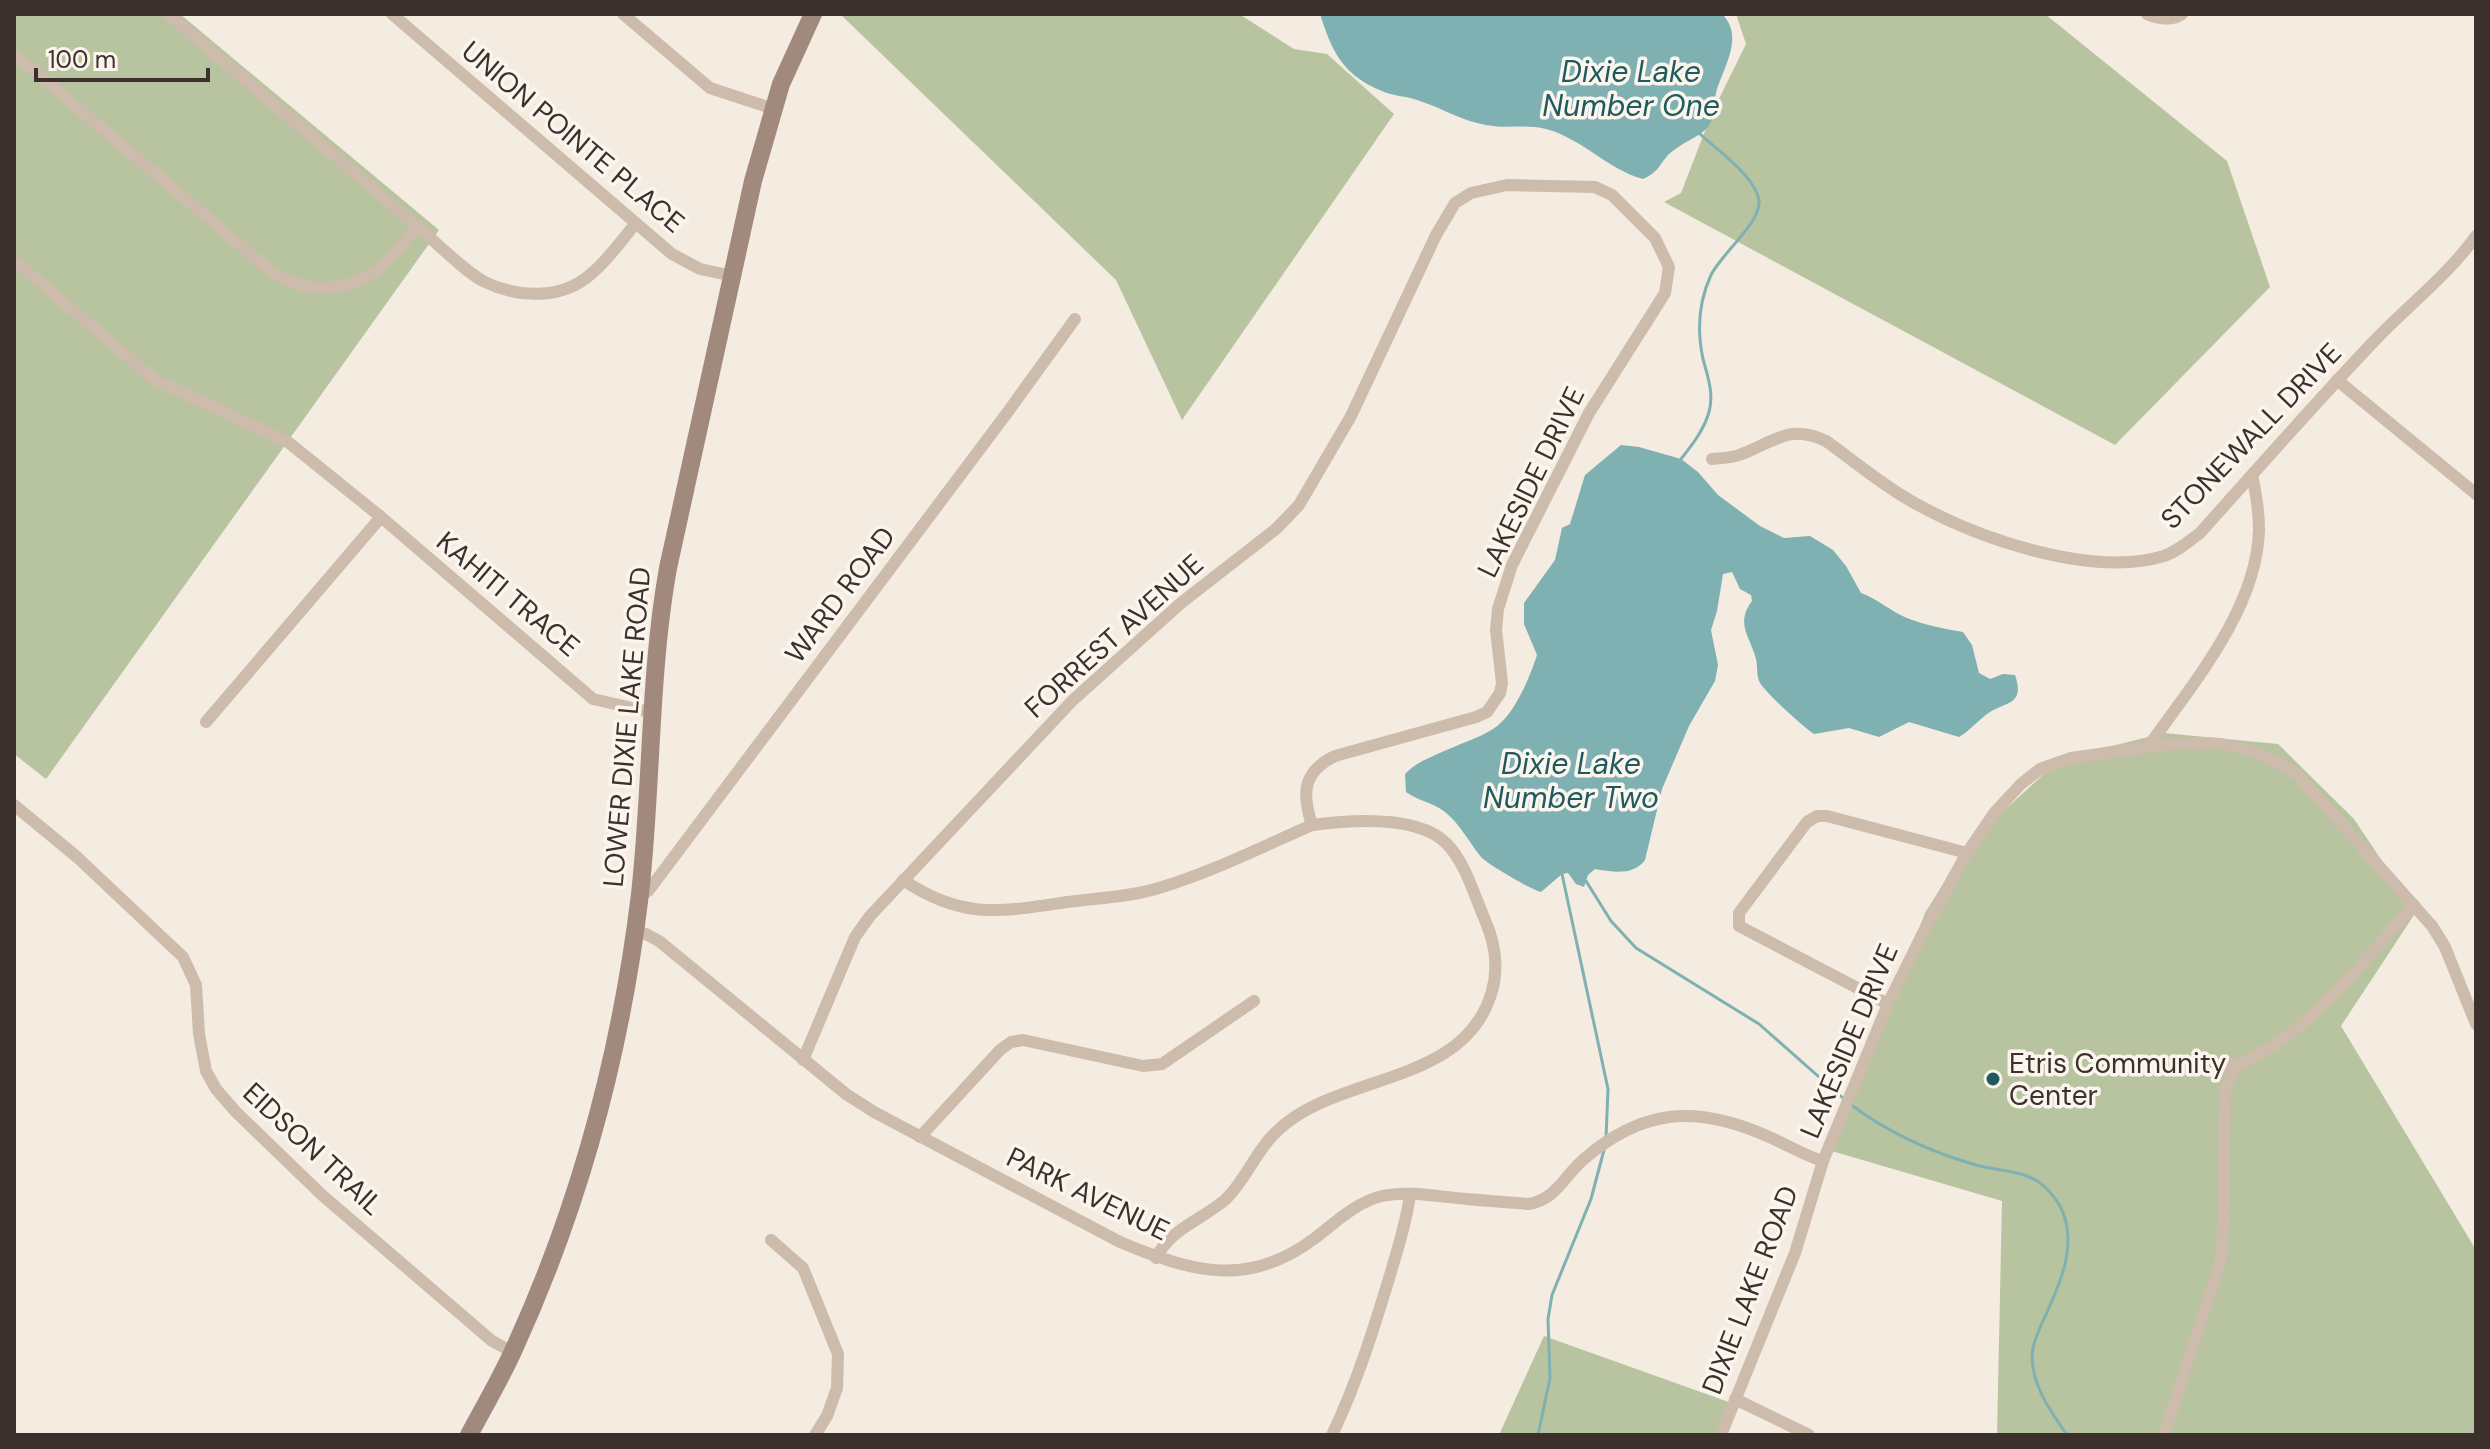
<svg xmlns="http://www.w3.org/2000/svg" width="2490" height="1449" font-family="'DM Sans',sans-serif">
<style>
.green{fill:#b8c4a0}
.water{fill:#7fb0b2}
.lines{fill:none;stroke-linecap:round;stroke-linejoin:round}
.stream{stroke:#7fb0b2;stroke-width:3}
.street{stroke:#cdbbac;stroke-width:12}
.secondary{stroke:#a18a7d;stroke-width:18}
.poi-dot{fill:#1f5a5e;stroke:#fbf5ee;stroke-width:3}
.labels{text-anchor:middle;dominant-baseline:central;stroke-width:7;stroke-linejoin:round;paint-order:stroke}
.street-label{font-size:28px;fill:#3b302b;stroke:#fbf5ee}
.poi-label{font-size:28px;fill:#3b302b;stroke:#fbf5ee;text-anchor:start}
.water-label{font-size:30px;font-style:italic;fill:#1f5a5e;stroke:#fbf5ee}
</style>
<rect width="100%" height="100%" fill="#f4ebe1"/>
<g class="green">
<path d="M 14,14 L 180,14 L 439,230 L 46,779 L 14,754 Z"/>
<path d="M 840,14 L 1239,14 L 1294,49 L 1327,54 L 1394,114 L 1182,420 L 1116,280 Z"/>
<path d="M 1736,14 L 2045,14 L 2227,161 L 2270,287 L 2115,445 L 1664,202 L 1681,193 L 1712,113 L 1746,44 Z"/>
<path d="M 2164,733 L 2278,744 L 2354,819 L 2416,912 L 2341,1026 L 2476,1250 L 2476,1435 L 1997,1435 L 2002,1201 L 1825,1149 L 1890,1010 L 1925,913 L 1969,843 L 2060,759 Z"/>
<path d="M 1544,1336 L 1737,1405 L 1723,1435 L 1499,1435 Z"/>
</g>
<g class="water">
<path d="M 1320,14 L 1722,14 C 1744,36 1725,65 1717,89 C 1713,102 1717,120 1705,130 C 1696,138 1680,144 1669,154 C 1657,167 1661,170 1643,179 C 1607,169 1583,139 1546,129 C 1527,124 1507,129 1486,125 C 1462,121 1440,107 1417,100 C 1406,96 1393,96 1382,91 C 1343,75 1332,52 1320,14 Z"/>
<path d="M 1621,445 L 1639,447 L 1681,459 L 1698,472 L 1718,495 L 1760,526 L 1784,538 L 1810,536 L 1833,550 L 1846,566 L 1861,593 C 1878,599 1890,611 1907,618 C 1925,625 1944,629 1963,632 L 1972,645 L 1979,673 L 1990,679 L 2003,674 L 2015,675 C 2025,704 2007,702 1990,712 C 1979,719 1971,730 1959,737 L 1909,722 L 1879,737 L 1849,728 L 1814,734 C 1802,726 1768,695 1760,683 C 1756,675 1758,667 1756,659 C 1750,636 1735,624 1752,601 L 1751,595 L 1740,589 L 1732,572 L 1723,574 L 1717,611 L 1711,630 L 1718,665 L 1715,681 L 1689,726 L 1662,789 L 1645,860 C 1633,876 1613,872 1595,869 L 1588,875 L 1584,887 L 1576,884 L 1568,873 L 1562,874 L 1541,892 C 1530,889 1489,865 1481,857 C 1469,842 1460,824 1445,812 C 1433,802 1418,801 1406,792 L 1405,774 C 1417,762 1427,759 1442,752 C 1459,744 1477,739 1493,729 C 1514,716 1530,677 1537,655 L 1524,624 L 1524,603 L 1555,560 L 1562,528 L 1570,524 L 1585,475 Z"/>
</g>
<g class="lines">
<g class="stream">
<path d="M 1681,459 C 1692,445 1704,430 1709,412 C 1714,394 1708,377 1703,359 C 1697,331 1699,301 1711,275 C 1721,254 1762,222 1759,200 C 1755,176 1717,150 1699,133"/>
<path d="M 1562,874 L 1608,1089 L 1606,1138"/>
<path d="M 1586,881 L 1611,921 L 1636,948 L 1759,1024 L 1844,1099"/>
<path d="M 1850,1104 C 1887,1132 1931,1152 1976,1165 C 1996,1171 2023,1170 2040,1183 C 2048,1189 2055,1198 2060,1206 C 2080,1244 2058,1289 2042,1323 C 2037,1335 2032,1345 2032,1358 C 2033,1387 2051,1412 2067,1435"/>
<path d="M 1538,1435 L 1550,1378 L 1548,1319 L 1552,1295 L 1591,1199 L 1604,1150"/>
</g>
<g class="street">
<path d="M 168,14 L 418,227"/>
<path d="M 392,14 L 672,254 L 700,269 L 733,276"/>
<path d="M 623,14 L 710,88 L 774,109"/>
<path d="M 2147,14 C 2158,19 2172,21 2182,14"/>
<path d="M 14,54 L 273,273 C 309,295 351,293 384,264 C 397,253 405,238 418,227 C 436,242 465,272 485,282 C 518,298 562,300 591,274 C 608,260 622,240 636,223"/>
<path d="M 14,260 L 155,380 L 288,442 L 381,517 L 593,699 L 654,713"/>
<path d="M 2337,380 L 2476,494"/>
<path d="M 1712,459 C 1721,458 1731,458 1739,455 C 1773,443 1788,423 1826,441 C 1854,461 1881,484 1911,501 C 1976,538 2090,578 2164,556 C 2178,551 2188,542 2200,533 C 2259,467 2317,401 2378,337 C 2411,303 2448,275 2476,236"/>
<path d="M 206,722 L 381,517"/>
<path d="M 2148,747 C 2207,739 2247,740 2298,775 L 2432,926 L 2445,947 L 2476,1024"/>
<path d="M 14,805 L 77,857 L 183,957 L 196,985 L 199,1034 L 206,1071 L 216,1089 L 236,1112 L 322,1195 L 492,1341 L 513,1352"/>
<path d="M 903,880 C 963,920 1000,912 1068,902 C 1097,898 1130,897 1159,888 C 1212,872 1262,847 1312,825 C 1350,820 1418,814 1447,844 C 1466,864 1474,895 1485,920 C 1495,943 1499,966 1492,991 C 1470,1070 1380,1074 1316,1105 C 1297,1114 1277,1128 1264,1146 C 1251,1163 1241,1185 1225,1200 C 1201,1220 1170,1229 1156,1258"/>
<path d="M 639,897 L 649,890 L 1007,413 L 1075,319"/>
<path d="M 634,932 L 646,934 L 659,941 L 846,1094 L 874,1112 L 1120,1242 C 1192,1272 1248,1289 1315,1238 C 1335,1223 1356,1202 1382,1196 C 1409,1190 1439,1197 1467,1199 C 1487,1201 1508,1202 1528,1204 C 1556,1200 1564,1176 1584,1159 C 1643,1108 1697,1105 1767,1136 C 1786,1144 1803,1155 1823,1161"/>
<path d="M 1888,1004 L 1739,926 L 1739,913 L 1807,822 L 1817,816 L 1827,816 L 1967,853"/>
<path d="M 803,1060 L 855,937 L 870,916 L 1073,700 L 1181,603 L 1276,529 L 1299,505 L 1351,416 L 1436,235 L 1455,203 L 1471,193 L 1507,185 L 1595,187 L 1612,195 L 1655,238 L 1669,267 L 1665,293 L 1589,413 L 1512,565 L 1498,609 L 1496,630 L 1502,683 L 1500,693 L 1487,712 L 1476,717 L 1335,756 C 1302,772 1302,794 1312,825"/>
<path d="M 2191,1070 L 2239,1063"/>
<path d="M 920,1137 L 1000,1050 L 1011,1042 L 1023,1040 L 1143,1066 L 1162,1064 L 1254,1001"/>
<path d="M 771,1240 L 803,1268 L 838,1354 L 837,1388 L 827,1416 L 815,1435"/>
<path d="M 1735,1399 L 1809,1435"/>
<path d="M 1332,1435 C 1357,1383 1374,1328 1391,1272 C 1398,1247 1407,1221 1410,1194"/>
<path d="M 1721,1435 L 1795,1253 L 1823,1161 L 1888,1004 L 1926,927 L 1967,853 L 1995,812 L 2021,784 L 2040,769 L 2071,758 L 2148,747 C 2192,685 2257,609 2259,530 C 2259,511 2256,493 2252,475"/>
<path d="M 2164,1435 L 2220,1263 L 2223,1234 L 2225,1090 C 2232,1060 2261,1056 2283,1039 C 2332,1002 2373,950 2414,905"/>
</g>
<path class="secondary" d="M 469,1435 C 484,1407 501,1378 514,1349 C 580,1205 621,1052 640,894 C 652,787 649,674 668,568 L 753,181 L 781,84 L 813,14"/>
</g>
<circle class="poi-dot" cx="1993" cy="1079" r="8"/>
<g class="labels">
<g class="street-label">
<text transform="translate(573 137) rotate(40)">UNION POINTE PLACE</text>
<text transform="translate(2251 436) rotate(-46)">STONEWALL DRIVE</text>
<text transform="translate(1531 482) rotate(-64)">LAKESIDE DRIVE</text>
<text transform="translate(508 594) rotate(40)">KAHITI TRACE</text>
<text transform="translate(840 595) rotate(-53)">WARD ROAD</text>
<text transform="translate(1114 636) rotate(-42)">FORREST AVENUE</text>
<text transform="translate(627 727) rotate(-85)">LOWER DIXIE LAKE ROAD</text>
<text transform="translate(1849 1041) rotate(-67)">LAKESIDE DRIVE</text>
<text transform="translate(313 1149) rotate(43)">EIDSON TRAIL</text>
<text transform="translate(1088 1194) rotate(26)">PARK AVENUE</text>
<text transform="translate(1750 1290) rotate(-69)">DIXIE LAKE ROAD</text>
</g>
<g class="poi-label">
<text x="2009" y="1063">Etris Community<tspan x="2009" dy="32">Center</tspan></text>
</g>
<g class="water-label">
<text x="1631" y="71">Dixie Lake<tspan x="1631" dy="34">Number One</tspan></text>
<text x="1571" y="763">Dixie Lake<tspan x="1571" dy="34">Number Two</tspan></text>
</g>
</g>
<rect width="2490" height="1449" fill="none" stroke="#3b302b" stroke-width="32"/>
<path d="M36 68v12h172v-12" fill="none" stroke="#3b302b" stroke-width="4"/>
<text x="48" y="68" font-size="24" fill="#3b302b" stroke="#fbf5ee" stroke-width="6" paint-order="stroke">100 m</text>
</svg>
